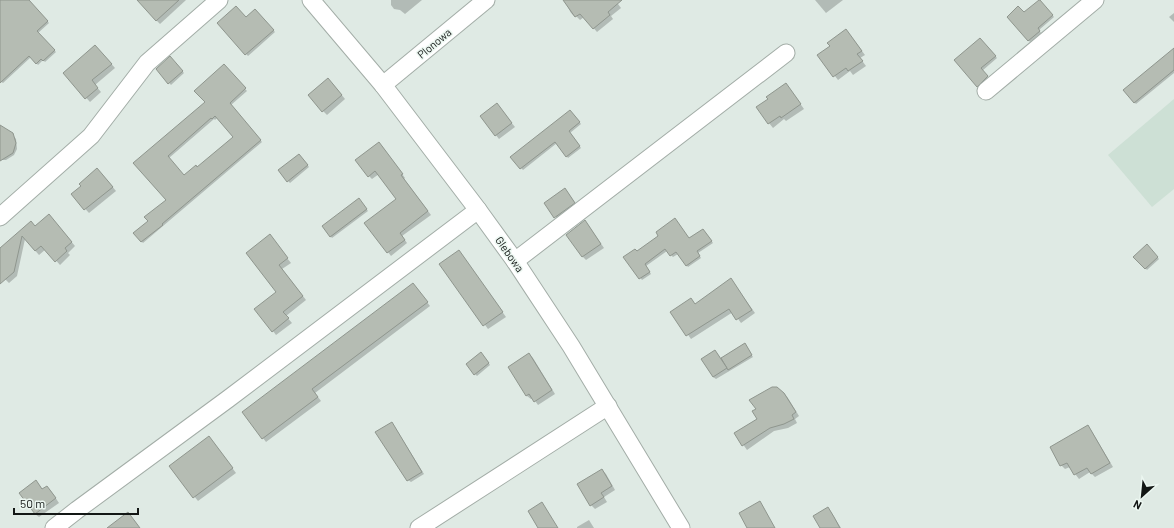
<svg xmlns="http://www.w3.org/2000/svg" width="1174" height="528" font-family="Barlow,sans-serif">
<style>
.built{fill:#cde0d5}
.shadow{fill:#0003;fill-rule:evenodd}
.building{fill:#b5bcb3;stroke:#8f968e;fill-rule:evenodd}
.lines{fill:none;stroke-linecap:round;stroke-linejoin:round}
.minor-casing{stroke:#a3ada7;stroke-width:19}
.minor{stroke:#fff;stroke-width:17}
.labels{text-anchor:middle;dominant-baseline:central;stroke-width:3;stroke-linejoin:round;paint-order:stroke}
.street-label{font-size:11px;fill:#131715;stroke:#ecf7f1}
</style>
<rect width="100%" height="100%" fill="#dfeae4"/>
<path class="built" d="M 1174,99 L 1174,189 L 1152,207 L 1108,155 Z"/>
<g class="shadow">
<path d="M 0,0 L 28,0 L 49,23 L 38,33 L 56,52 L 45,62 L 43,60 L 38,65 L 31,57 L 3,83 L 0,81 Z"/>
<path d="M 148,0 L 186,0 L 160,24 L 156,20 Z"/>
<path d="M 391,0 L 422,0 L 405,14 L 400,10 L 394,9 L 391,5 Z"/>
<path d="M 564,0 L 615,0 L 621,8 L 611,16 L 613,19 L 597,32 L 584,17 L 580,20 L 576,16 L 575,17 L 571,13 Z"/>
<path d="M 815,0 L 843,0 L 826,13 Z"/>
<path d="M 1040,1 L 1054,17 L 1039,30 L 1041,33 L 1030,42 L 1008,17 L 1024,14 Z"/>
<path d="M 255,10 L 275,32 L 248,56 L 218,23 L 246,19 Z"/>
<path d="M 1174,13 L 1174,22 L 1169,17 Z"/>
<path d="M 846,30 L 865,55 L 860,58 L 866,66 L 853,75 L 850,71 L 838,80 L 819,55 L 831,46 Z"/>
<path d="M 980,39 L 997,58 L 982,71 L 989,79 L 979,88 L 955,60 Z"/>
<path d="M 1174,49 L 1174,73 L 1136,104 L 1124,90 Z"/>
<path d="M 99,50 L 115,68 L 95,85 L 101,92 L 90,102 L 64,73 Z"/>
<path d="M 170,58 L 184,73 L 171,85 L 157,69 Z"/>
<path d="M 224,65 L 247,91 L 231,105 L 262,142 L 143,243 L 134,233 L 149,221 L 167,200 L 135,163 L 206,103 ZM 218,117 L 234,137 L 197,168 L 184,176 L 169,158 L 214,119 L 215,120 Z"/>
<path d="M 332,83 L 345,99 L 327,115 L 323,111 Z"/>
<path d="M 789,88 L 804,109 L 786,121 L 784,119 L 773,128 L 757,108 Z"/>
<path d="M 497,105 L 515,127 L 499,139 L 481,116 Z"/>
<path d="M 572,113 L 581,124 L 570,133 L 581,148 L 568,158 L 557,143 L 523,170 L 521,168 Z"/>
<path d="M 0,129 L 9,131 L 16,139 L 17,149 L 14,155 L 6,160 L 0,160 Z"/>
<path d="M 382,146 L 405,178 L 404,179 L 431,215 L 402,236 L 407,243 L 391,256 L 366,223 L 398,199 L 379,174 L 372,179 L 369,176 Z"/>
<path d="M 301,157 L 309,167 L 290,183 L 279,171 Z"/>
<path d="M 101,173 L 116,191 L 89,213 L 72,194 Z"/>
<path d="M 568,193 L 578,207 L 559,221 L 545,203 Z"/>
<path d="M 360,201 L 368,211 L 332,238 L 323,227 Z"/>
<path d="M 53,220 L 75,246 L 68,253 L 70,255 L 60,265 L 46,249 L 39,255 L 25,239 L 17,276 L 9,283 L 4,278 L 0,282 L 0,249 L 36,227 Z"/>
<path d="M 588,225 L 604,248 L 586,260 L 583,257 Z"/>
<path d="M 705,232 L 713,243 L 698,253 L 701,258 L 688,267 L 678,254 L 673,257 L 667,251 L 646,266 L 651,274 L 642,280 L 625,257 L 637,253 L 689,239 Z"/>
<path d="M 273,240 L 291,263 L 282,269 L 306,300 L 286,316 L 292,323 L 276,335 L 273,331 L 277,292 Z"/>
<path d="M 1147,246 L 1159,259 L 1147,270 L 1135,257 Z"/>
<path d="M 459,251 L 506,317 L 488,329 L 441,264 Z"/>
<path d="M 731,280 L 755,313 L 741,323 L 733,312 L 691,339 L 672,312 L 695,305 Z"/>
<path d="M 416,288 L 430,306 L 315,393 L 321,401 L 266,442 L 243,412 Z"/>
<path d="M 744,344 L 753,357 L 716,379 L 713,377 L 715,351 L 721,359 Z"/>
<path d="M 529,354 L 533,358 L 555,394 L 538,405 L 533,398 L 531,399 L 527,396 L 509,367 Z"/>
<path d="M 483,355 L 490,365 L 477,376 L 475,374 Z"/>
<path d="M 772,388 L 784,393 L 788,398 L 799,416 L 795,419 L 797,423 L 788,428 L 774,431 L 747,450 L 735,433 L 758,419 L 757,409 L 751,400 Z"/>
<path d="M 394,426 L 424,474 L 411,482 L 408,480 Z"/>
<path d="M 1088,427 L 1091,430 L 1113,467 L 1095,477 L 1090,472 L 1079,479 L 1070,467 L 1065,469 L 1061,465 Z"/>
<path d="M 212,441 L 236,473 L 198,501 L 170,466 Z"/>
<path d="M 602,470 L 606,474 L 615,490 L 604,497 L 607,502 L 595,509 L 591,505 Z"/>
<path d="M 36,482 L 43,490 L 51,491 L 59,503 L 39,517 L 35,514 Z"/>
<path d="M 828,508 L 831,512 L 841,528 L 821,528 Z"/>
<path d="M 589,520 L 594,528 L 577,528 L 577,527 Z"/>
</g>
<g class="building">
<path d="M 0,0 L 29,0 L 48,21 L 37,31 L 55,50 L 43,61 L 41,59 L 36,64 L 29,56 L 0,83 Z"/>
<path d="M 137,0 L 179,0 L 156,21 Z"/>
<path d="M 563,0 L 622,0 L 608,12 L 610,15 L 593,29 L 580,14 L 575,17 Z"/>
<path d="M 1039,0 L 1040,0 L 1053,15 L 1038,28 L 1040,31 L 1028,41 L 1007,17 L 1018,6 L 1024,12 Z"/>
<path d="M 236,6 L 246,17 L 255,9 L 274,30 L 245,55 L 217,23 Z"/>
<path d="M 846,29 L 862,51 L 857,54 L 863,61 L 848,71 L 846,68 L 833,77 L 817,55 L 830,46 L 827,43 Z"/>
<path d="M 980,38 L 996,56 L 981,68 L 988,76 L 977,87 L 954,60 Z"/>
<path d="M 95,45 L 112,64 L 92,80 L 98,88 L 85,99 L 63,73 Z"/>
<path d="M 1174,48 L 1174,70 L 1134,103 L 1123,90 Z"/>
<path d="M 170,56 L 183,71 L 168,84 L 156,69 Z"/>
<path d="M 224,64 L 246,88 L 230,103 L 261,140 L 162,224 L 163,225 L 141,242 L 133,233 L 148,221 L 144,217 L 166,200 L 133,163 L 205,102 L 194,91 ZM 215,116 L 233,137 L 197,167 L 196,165 L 184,175 L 168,156 L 211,118 L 212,119 Z"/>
<path d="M 328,78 L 342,95 L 322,112 L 308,95 Z"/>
<path d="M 786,83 L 801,104 L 781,118 L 780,116 L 768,124 L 756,107 L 768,99 L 766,97 Z"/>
<path d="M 497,103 L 512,123 L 495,136 L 480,116 Z"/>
<path d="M 570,110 L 580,122 L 569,131 L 580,146 L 566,157 L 555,142 L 520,169 L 510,157 Z"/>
<path d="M 0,125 L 13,133 L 16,143 L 13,153 L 0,161 Z"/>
<path d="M 379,142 L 403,174 L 401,175 L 428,211 L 400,233 L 405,240 L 387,253 L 364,223 L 396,199 L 375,171 L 368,177 L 355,160 Z"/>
<path d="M 299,154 L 308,165 L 287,182 L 278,170 Z"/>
<path d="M 97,168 L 113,187 L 84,210 L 71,194 L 81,186 L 79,184 Z"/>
<path d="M 565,188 L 575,203 L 554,218 L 544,203 Z"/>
<path d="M 359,198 L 367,209 L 330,237 L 322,226 Z"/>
<path d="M 49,214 L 72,242 L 65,248 L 67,251 L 55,262 L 41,246 L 35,251 L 22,236 L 14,272 L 0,284 L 0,248 L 31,221 L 35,226 Z"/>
<path d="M 675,218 L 689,238 L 703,229 L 712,241 L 697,251 L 700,256 L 686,266 L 676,252 L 670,256 L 665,249 L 645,264 L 650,272 L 639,279 L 623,257 L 635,249 L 637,251 L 658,236 L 656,232 Z"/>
<path d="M 585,220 L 601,244 L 582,257 L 566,235 Z"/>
<path d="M 270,234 L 288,258 L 279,265 L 303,296 L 283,312 L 289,318 L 272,332 L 254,309 L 276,292 L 246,253 Z"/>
<path d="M 1147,244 L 1158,257 L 1145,269 L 1133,257 Z"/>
<path d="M 459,250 L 503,312 L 483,326 L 439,264 Z"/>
<path d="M 731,278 L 752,310 L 736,320 L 729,309 L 686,336 L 670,312 L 691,298 L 695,304 Z"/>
<path d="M 413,283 L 428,302 L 312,389 L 318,397 L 262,439 L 242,412 Z"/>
<path d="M 745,343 L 752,355 L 728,370 L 721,358 Z"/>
<path d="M 715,350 L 727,368 L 713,377 L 701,359 Z"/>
<path d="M 481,352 L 489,363 L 474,375 L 466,364 Z"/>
<path d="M 529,353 L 552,390 L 534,402 L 529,394 L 526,396 L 508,367 Z"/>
<path d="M 772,387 L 777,387 L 784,393 L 796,412 L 792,415 L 794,419 L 784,424 L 770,428 L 742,446 L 734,433 L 757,419 L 752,411 L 756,409 L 749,400 Z"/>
<path d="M 392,422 L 422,472 L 407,481 L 375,432 Z"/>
<path d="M 1088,425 L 1110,463 L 1091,474 L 1087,468 L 1074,475 L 1067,463 L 1060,466 L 1050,447 Z"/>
<path d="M 209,436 L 233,468 L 193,498 L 169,466 Z"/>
<path d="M 602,469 L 612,486 L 601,493 L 604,497 L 590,506 L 577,484 Z"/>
<path d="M 36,480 L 42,489 L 47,486 L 56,498 L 35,514 L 19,493 Z"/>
<path d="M 760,501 L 775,528 L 747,528 L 739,513 Z"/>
<path d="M 542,502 L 558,528 L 538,528 L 528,511 Z"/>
<path d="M 828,507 L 834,517 L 840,528 L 820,528 L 813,516 Z"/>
<path d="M 128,512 L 140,528 L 107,528 Z"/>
</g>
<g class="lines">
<g class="minor-casing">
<g id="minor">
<path d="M 311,0 L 383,85 L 478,210 L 515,261 L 571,346 L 681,528"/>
<path d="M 383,85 L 486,0"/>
<path d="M 986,91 L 1095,0"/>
<path d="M 0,217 L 91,136 L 147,63 L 219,0"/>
<path d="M 515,261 L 786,53"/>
<path d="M 54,528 L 77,510 L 228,399 L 478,210"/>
<path d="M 419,528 L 608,406"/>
</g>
</g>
<use href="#minor" class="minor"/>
</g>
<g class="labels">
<g class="street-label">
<text transform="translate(434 43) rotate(-40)">Plonowa</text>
<text transform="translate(510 254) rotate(55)">Glebowa</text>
</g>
</g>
<g transform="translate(1142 496) rotate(207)" stroke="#ecf7f1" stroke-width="3" paint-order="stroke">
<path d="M0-3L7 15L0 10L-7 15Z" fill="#131715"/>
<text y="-6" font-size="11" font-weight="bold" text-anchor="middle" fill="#131715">N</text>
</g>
<path d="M14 508v6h124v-6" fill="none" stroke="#131715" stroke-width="2"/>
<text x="20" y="508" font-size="12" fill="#131715" stroke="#ecf7f1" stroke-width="3" paint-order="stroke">50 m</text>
</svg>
